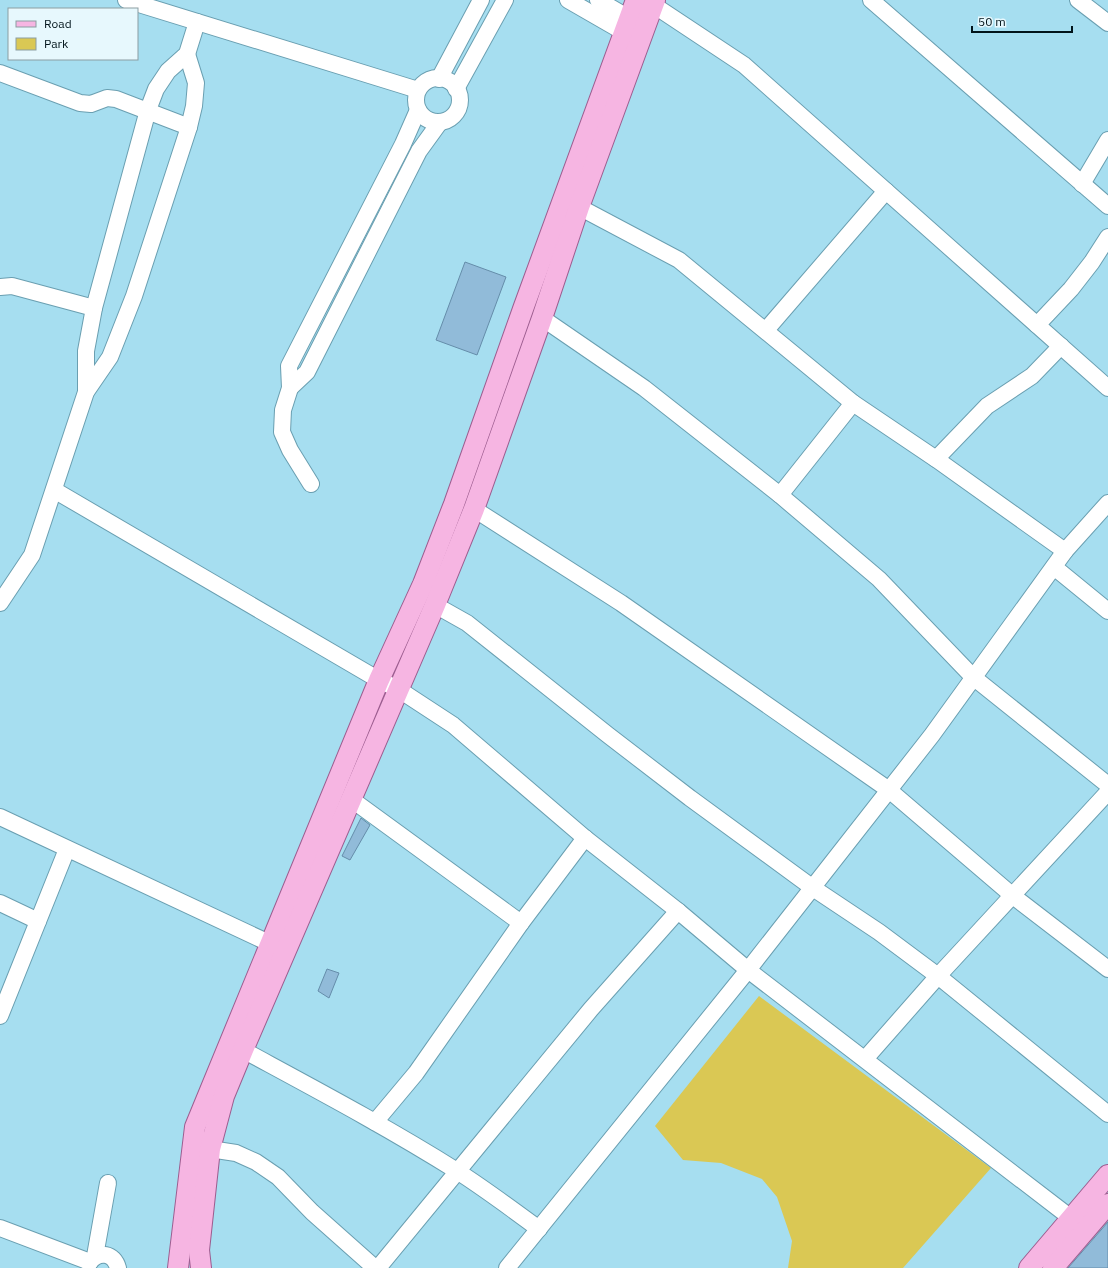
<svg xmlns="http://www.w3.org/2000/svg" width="1108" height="1268" font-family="'IBM Plex Sans',sans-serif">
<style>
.green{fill:#dac854}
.building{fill:#91bbd9;stroke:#658daa}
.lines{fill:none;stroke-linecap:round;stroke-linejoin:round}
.minor-casing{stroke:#6a9fb1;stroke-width:18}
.major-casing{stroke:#9c5d8f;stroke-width:22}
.minor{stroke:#fff;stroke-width:16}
.major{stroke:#f6b5e2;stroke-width:20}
</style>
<rect width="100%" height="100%" fill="#a6def0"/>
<path class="green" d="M 759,996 L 991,1168 L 903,1268 L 788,1268 L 792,1241 L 777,1197 L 762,1179 L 721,1163 L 683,1160 L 655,1126 Z"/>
<g class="building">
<path d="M 465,262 L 506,277 L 477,355 L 436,340 Z"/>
<path d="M 361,818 L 370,825 L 350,860 L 342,856 Z"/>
<path d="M 327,969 L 339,973 L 329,998 L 318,991 Z"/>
<path d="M 1108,1222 L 1108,1268 L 1068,1268 Z"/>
</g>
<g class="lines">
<g class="minor-casing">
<g id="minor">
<path d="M 126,0 L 418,90"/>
<path d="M 568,0 L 634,38"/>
<path d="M 598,0 L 639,24"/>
<path d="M 646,0 L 744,65 L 1108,388"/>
<path d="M 871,0 L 1108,206"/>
<path d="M 1078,0 L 1108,23"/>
<path d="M 0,73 L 80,103 L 91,104 L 107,98 L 116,99 L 189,127"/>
<circle cx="438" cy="100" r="22"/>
<path d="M 439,79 L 481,0"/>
<path d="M 456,89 L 505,0"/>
<path d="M 1082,184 L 1108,140"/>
<path d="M 579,207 L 679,260 L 853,403 L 936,459 L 1065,551"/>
<path d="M 0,287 L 12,286 L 94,308"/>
<path d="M 542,318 L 644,388 L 780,495 L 879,579 L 973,677 L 1108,785"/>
<path d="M 1037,325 L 1071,289 L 1092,262 L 1108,237"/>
<path d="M 766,330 L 886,191"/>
<path d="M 290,388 L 307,372 L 419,151 L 440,122"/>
<path d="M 86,392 L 86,351 L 94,308 L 148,110 L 156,89 L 168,71 L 187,54 L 197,22"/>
<path d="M 936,459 L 987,406 L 1032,376 L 1061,346"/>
<path d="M 311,484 L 290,450 L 282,432 L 283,410 L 290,388 L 289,366 L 403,144 L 418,110"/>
<path d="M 54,490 L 379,680 L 398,689 L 453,725 L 585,838 L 678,911 L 748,970 L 1071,1218"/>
<path d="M 780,495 L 853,403"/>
<path d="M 474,509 L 621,603 L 889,790 L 1013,896 L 1108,969"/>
<path d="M 1054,567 L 1108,611"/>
<path d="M 0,603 L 32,555 L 86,392 L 110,357 L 134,296 L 189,127 L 194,106 L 196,83 L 187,54"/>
<path d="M 435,605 L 467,623 L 608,735 L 690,798 L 813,888 L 879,932 L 938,976 L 1108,1114"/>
<path d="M 351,799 L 521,923"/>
<path d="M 0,817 L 269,943"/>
<path d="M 0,903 L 38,921"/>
<path d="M 0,1016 L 67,849"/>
<path d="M 243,1050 C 315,1089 387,1127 457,1171 C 485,1189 512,1209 539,1229"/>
<path d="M 865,1059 L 938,976 L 1108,792"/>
<path d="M 375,1122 L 416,1073 L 521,923 L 585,838"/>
<path d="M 210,1149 L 236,1153 L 256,1162 L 278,1177 L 312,1212 L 375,1268"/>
<path d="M 0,1228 L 90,1262"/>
<path d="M 95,1256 L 108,1183"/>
<path d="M 89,1263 C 99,1250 114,1253 118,1268"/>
<path d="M 378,1268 L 591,1009 L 678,911"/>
<path d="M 507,1268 L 748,970 L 932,735 L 1065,551 L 1108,503"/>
</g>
</g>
<g class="major-casing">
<g id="major">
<path d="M 178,1268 L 195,1127 L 379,680 L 423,584 L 454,504 L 523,309 L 636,0"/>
<path d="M 201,1268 L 199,1250 L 210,1149 L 224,1096 L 243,1050 L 435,605 L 474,509 L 542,318 L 579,207 L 655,0"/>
<path d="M 1029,1268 L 1108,1175"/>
<path d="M 1053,1268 L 1108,1204"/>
</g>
</g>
<use href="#minor" class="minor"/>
<use href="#major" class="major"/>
</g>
<rect x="8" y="8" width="130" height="52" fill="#e7f8fd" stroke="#8b9da2"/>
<rect x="16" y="21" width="20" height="6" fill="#f6b5e2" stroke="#8b9da2"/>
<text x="44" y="28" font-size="12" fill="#01141a">Road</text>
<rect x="16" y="38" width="20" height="12" fill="#dac854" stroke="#8b9da2"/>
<text x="44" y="48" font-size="12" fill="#01141a">Park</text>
<path d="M972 26v6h100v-6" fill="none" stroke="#01141a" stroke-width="2"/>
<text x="978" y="26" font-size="12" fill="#01141a" stroke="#e7f8fd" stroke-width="3" paint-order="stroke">50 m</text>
</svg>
